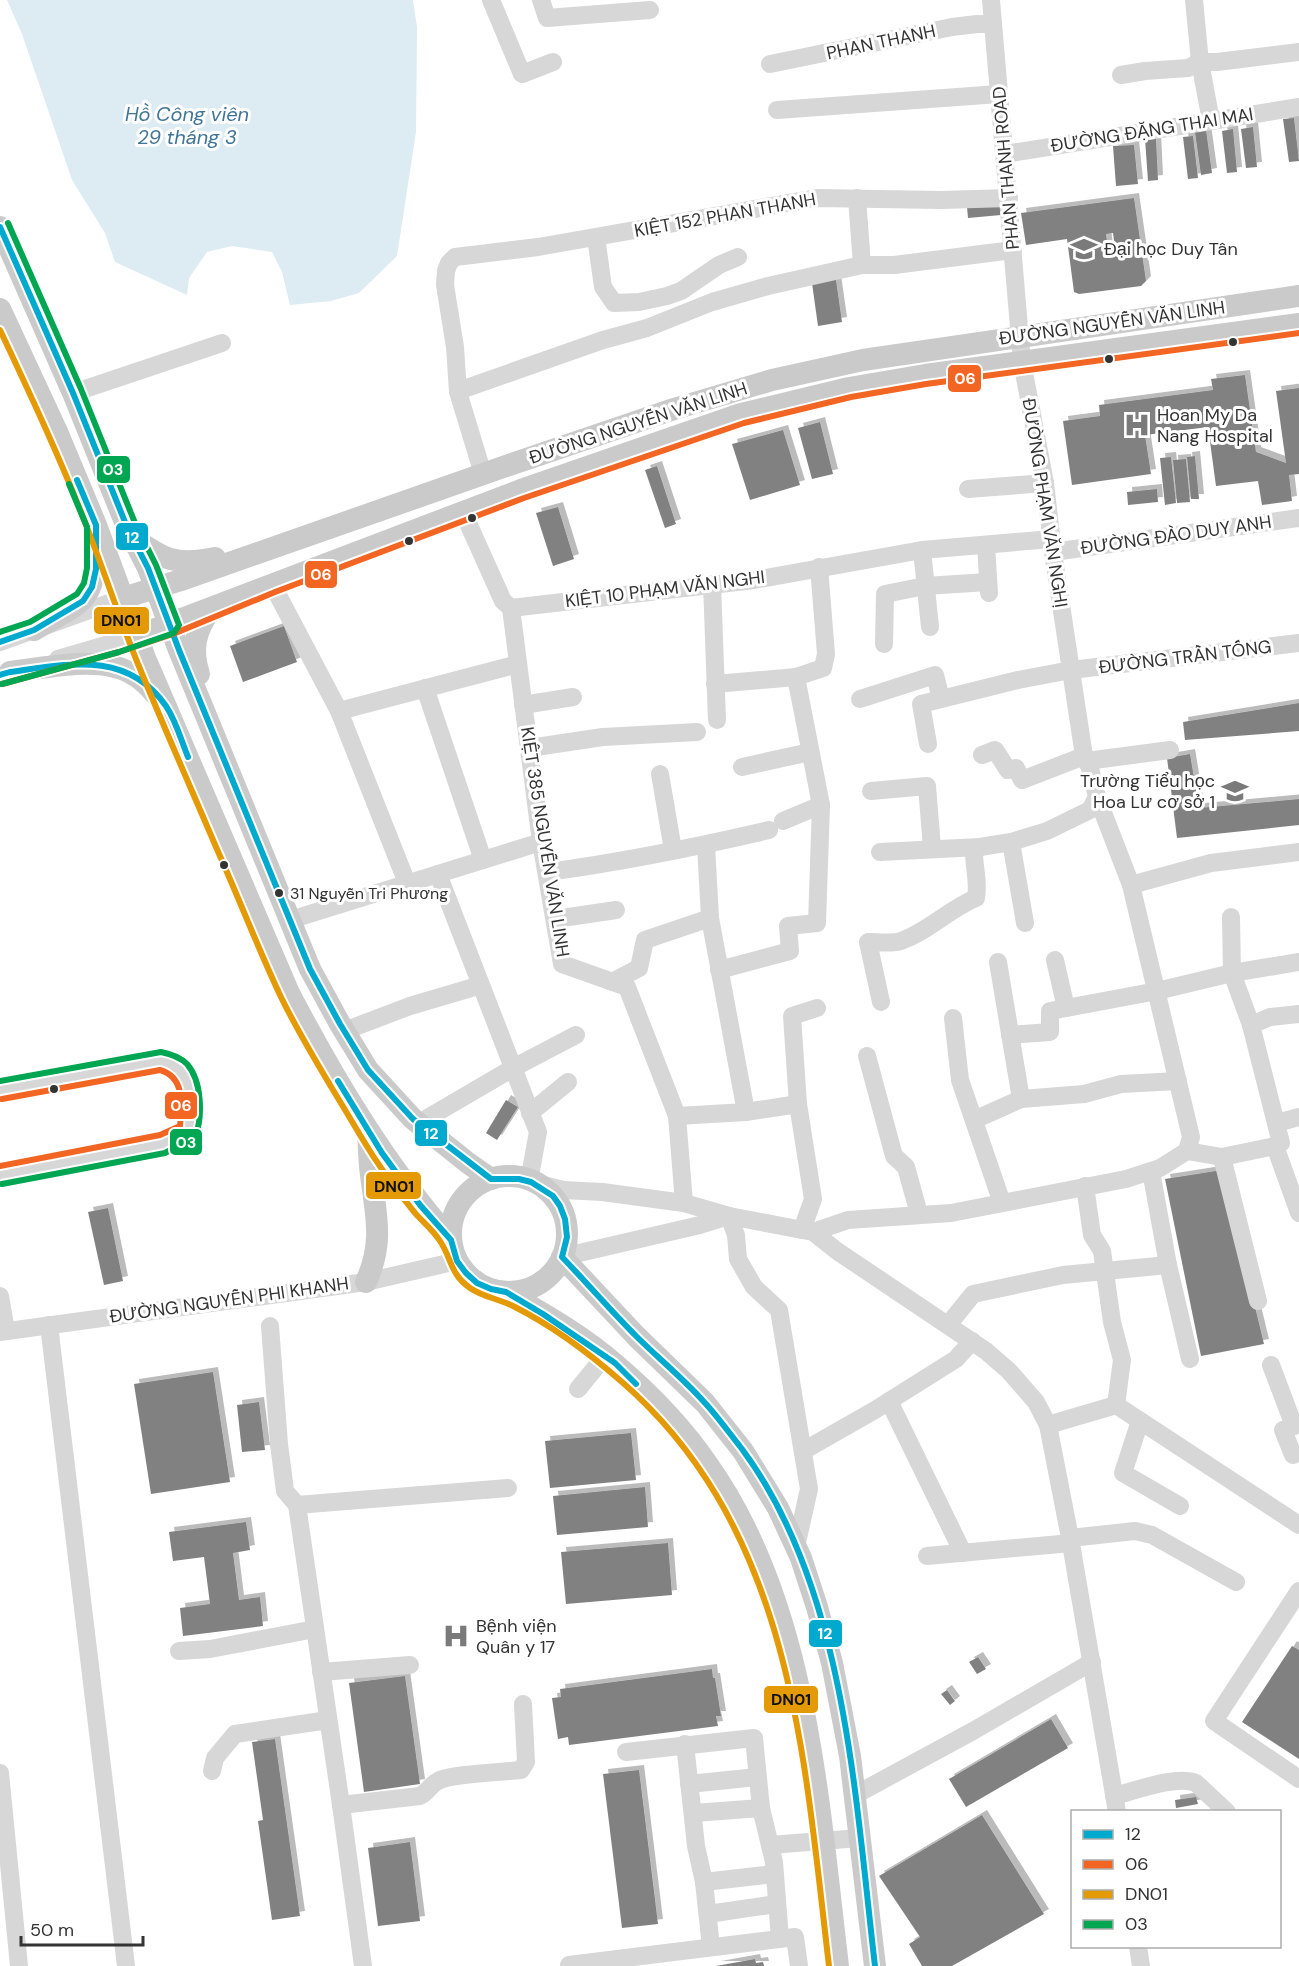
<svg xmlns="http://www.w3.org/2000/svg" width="1299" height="1966" font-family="'DM Sans',sans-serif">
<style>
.water{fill:#ddebf3}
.building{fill:#818181;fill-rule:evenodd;filter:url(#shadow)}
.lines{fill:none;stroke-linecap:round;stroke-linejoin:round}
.minor{stroke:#d7d7d7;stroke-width:18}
.major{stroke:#cacaca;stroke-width:22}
.bus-1-casing{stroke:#fff;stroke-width:10}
.bus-2-casing{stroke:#fff;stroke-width:10}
.bus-3-casing{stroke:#fff;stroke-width:10}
.bus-4-casing{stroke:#fff;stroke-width:10}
.bus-1{stroke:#00a9ce;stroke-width:6}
.bus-2{stroke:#f26522;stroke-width:6}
.bus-3{stroke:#e39a05;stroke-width:6}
.bus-4{stroke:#00a651;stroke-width:6}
.bus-dot{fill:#333;stroke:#fff;stroke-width:2}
.labels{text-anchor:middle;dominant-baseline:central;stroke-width:6;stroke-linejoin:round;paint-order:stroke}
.bus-label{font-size:16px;fill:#333;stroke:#fff;text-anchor:start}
.street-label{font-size:18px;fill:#333;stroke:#fff}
.poi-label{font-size:18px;fill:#333;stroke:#fff;text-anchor:start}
.water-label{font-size:20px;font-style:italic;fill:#3f7597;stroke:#fff}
.line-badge{stroke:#fff;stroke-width:2}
.badge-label{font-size:16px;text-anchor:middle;font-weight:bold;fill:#fff}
.pale-badge-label{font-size:16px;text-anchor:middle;font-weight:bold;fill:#111}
</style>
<defs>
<filter id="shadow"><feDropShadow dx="5" dy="-5" stdDeviation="0" flood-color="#0004"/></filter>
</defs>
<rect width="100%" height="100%" fill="#fff"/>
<path class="water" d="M 7,0 L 413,0 L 417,27 L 416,132 L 397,256 L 359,293 L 331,301 L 290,305 L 282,272 L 272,252 L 232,246 L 207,252 L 189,278 L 187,295 L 115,262 L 105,233 L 72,180 L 22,34 Z"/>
<g class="building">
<path d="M 1294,118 L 1299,161 L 1289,162 L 1283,119 Z"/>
<path d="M 1253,127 L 1257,167 L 1246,168 L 1241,129 Z"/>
<path d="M 1233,129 L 1237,172 L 1227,173 L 1222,131 Z"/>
<path d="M 1206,130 L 1212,173 L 1201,175 L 1195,132 Z"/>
<path d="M 1193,136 L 1198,178 L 1188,179 L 1183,137 Z"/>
<path d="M 1145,139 L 1156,139 L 1158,180 L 1148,181 Z"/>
<path d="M 1134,145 L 1138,184 L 1116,186 L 1113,146 Z"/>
<path d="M 1134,198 L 1146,281 L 1141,286 L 1079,294 L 1074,292 L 1067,239 L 1026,245 L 1021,213 ZM 1113,233 L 1116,256 L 1109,257 L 1106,234 Z"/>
<path d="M 1000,204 L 1001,215 L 968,218 L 967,207 Z"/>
<path d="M 835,273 L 842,322 L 818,326 L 811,276 Z"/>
<path d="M 1245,375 L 1256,452 L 1286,463 L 1276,391 L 1299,388 L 1299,474 L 1289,475 L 1292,501 L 1262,505 L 1258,481 L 1216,486 L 1208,427 L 1145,435 L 1151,474 L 1072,485 L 1063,421 L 1100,416 L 1099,405 L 1213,390 L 1211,379 Z"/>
<path d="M 820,422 L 833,474 L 812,479 L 798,428 Z"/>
<path d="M 783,430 L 800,485 L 750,500 L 732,444 Z"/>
<path d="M 1195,456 L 1199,499 L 1191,499 L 1187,457 Z"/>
<path d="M 1171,457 L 1176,503 L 1165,505 L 1160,458 Z"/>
<path d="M 1186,459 L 1190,502 L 1177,503 L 1173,460 Z"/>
<path d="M 657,466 L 676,524 L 665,528 L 645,470 Z"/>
<path d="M 1157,489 L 1158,502 L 1128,505 L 1127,492 Z"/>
<path d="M 558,507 L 574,559 L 553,566 L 536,513 Z"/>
<path d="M 284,626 L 297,662 L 243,682 L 230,646 Z"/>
<path d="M 1299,703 L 1299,731 L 1185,740 L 1183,722 Z"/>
<path d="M 1190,754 L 1199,808 L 1299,799 L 1299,825 L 1177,838 L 1167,758 Z"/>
<path d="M 506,1100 L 518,1107 L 497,1140 L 486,1133 Z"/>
<path d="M 1222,1170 L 1264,1344 L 1201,1356 L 1165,1179 Z"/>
<path d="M 108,1208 L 123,1281 L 104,1285 L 88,1212 Z"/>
<path d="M 213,1372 L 230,1482 L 151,1494 L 134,1384 Z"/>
<path d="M 259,1402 L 265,1450 L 242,1452 L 237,1405 Z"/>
<path d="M 631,1433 L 636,1480 L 550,1488 L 545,1441 Z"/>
<path d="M 645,1487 L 648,1527 L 557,1535 L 553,1496 Z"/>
<path d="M 246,1522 L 250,1550 L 233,1553 L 239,1600 L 260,1597 L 263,1626 L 183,1636 L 180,1608 L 210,1604 L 204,1557 L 173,1561 L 169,1532 Z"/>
<path d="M 668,1543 L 672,1595 L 566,1604 L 561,1552 Z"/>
<path d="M 1292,1646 L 1299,1650 L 1299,1759 L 1242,1722 Z"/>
<path d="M 978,1657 L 986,1669 L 977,1674 L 969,1662 Z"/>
<path d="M 712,1669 L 713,1678 L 715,1678 L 721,1716 L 716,1716 L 718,1726 L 569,1745 L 568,1737 L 558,1739 L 552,1698 L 561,1697 L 560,1689 Z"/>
<path d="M 405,1676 L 420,1784 L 364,1792 L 349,1683 Z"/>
<path d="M 947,1690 L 955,1701 L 950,1705 L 941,1694 Z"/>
<path d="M 1051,1719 L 1068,1748 L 966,1807 L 949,1779 Z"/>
<path d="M 275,1739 L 300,1916 L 272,1920 L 258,1821 L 263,1820 L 252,1742 Z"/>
<path d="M 639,1770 L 658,1924 L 622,1928 L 603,1774 Z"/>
<path d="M 1196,1797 L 1198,1804 L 1176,1808 L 1175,1800 Z"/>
<path d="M 982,1815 L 1044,1914 L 952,1966 L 922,1966 L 909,1944 L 920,1937 L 879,1876 Z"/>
<path d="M 410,1842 L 420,1921 L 378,1926 L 368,1848 Z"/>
<path d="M 755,1959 L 756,1963 L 763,1962 L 764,1966 L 716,1966 Z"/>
</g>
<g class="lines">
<g class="minor">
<path d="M 491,0 L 522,74 L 553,62"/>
<path d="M 541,0 L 547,18 L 650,10"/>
<path d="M 1194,0 L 1200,62 L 1211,121"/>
<path d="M 770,64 L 952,27 L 977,24 L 993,24"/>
<path d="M 1121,75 L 1145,71 L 1188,68 L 1200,62 L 1217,62 L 1299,52"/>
<path d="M 777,110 L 999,94"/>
<path d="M 1005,154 L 1299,107"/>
<path d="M 857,198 L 862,265 L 894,265 L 1013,250"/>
<path d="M 596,237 L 603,287 L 614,303 L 639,302 L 667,296 L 681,291 L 719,265 L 738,257"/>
<path d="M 458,391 L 603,340 L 647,328 L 712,302 L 768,286 L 862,265"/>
<path d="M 73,393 L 222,343"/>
<path d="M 483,474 L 458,392 L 455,347 L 445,285 L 446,271 L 449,263 L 455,257 L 538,247 L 817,198 L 941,200 L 1009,198"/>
<path d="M 968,489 L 1045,483"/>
<path d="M 463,512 L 503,601 L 511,608 L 541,842 L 562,964 L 627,987 L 677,1116 L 684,1203"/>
<path d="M 986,545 L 989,593"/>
<path d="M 922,550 L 930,627"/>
<path d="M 1053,552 L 1299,518"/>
<path d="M 272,584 L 339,711 L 407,883"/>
<path d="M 712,584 L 717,720"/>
<path d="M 511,608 L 754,580 L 922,550 L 1052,539"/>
<path d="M 0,642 L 123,598"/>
<path d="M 884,644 L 885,594 L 925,586 L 988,582"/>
<path d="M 58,659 L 137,636"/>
<path d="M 715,684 L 796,677"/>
<path d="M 425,688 L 483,860"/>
<path d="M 860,699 L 935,675 L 941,699"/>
<path d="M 523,705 L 573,697"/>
<path d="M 339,711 L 518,664"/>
<path d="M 928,744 L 921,704 L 1018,680 L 1071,670 L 1299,643"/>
<path d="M 529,748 L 603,737 L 697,732"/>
<path d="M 982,755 L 995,750 L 1008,770 L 1016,768 L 1022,780 L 1084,756"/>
<path d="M 1087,761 L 1170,750"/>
<path d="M 742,767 L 810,752"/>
<path d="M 660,774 L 673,850"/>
<path d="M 871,791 L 927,786 L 932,848"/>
<path d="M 783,821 L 821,805"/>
<path d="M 1011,842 L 1025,923"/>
<path d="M 706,845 L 710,918 L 746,1112"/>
<path d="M 880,852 L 980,847"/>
<path d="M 547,872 C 622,862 696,847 769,830"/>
<path d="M 438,874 L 538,1132 L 529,1181"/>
<path d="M 1131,885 L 1211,863 L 1299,852"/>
<path d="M 1231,917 L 1232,973 L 1251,1025"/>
<path d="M 555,919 L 616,910"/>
<path d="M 290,920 L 541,842"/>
<path d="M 1055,960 L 1066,1008"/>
<path d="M 998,962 L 1021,1099"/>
<path d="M 719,970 L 790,951 L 788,926 L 817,923 L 821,805 L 796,677 L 823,668 L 826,654 L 819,567"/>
<path d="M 612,982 L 639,968 L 645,940 L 710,918"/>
<path d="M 881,1002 L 868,942 C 878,942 892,944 901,941 C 929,931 949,909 976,898 C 979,881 974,869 974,852 L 980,847 L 1011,842 L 1047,831 L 1090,810 L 1097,797"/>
<path d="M 1299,1014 L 1270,1017 L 1251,1025 L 1281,1143 L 1275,1146 L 1299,1213"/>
<path d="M 953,1018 L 960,1080 L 1002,1203"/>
<path d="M 344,1031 L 410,1006 L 481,985"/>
<path d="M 1010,1035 L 1050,1032 L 1050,1011 L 1157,991 L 1232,973 L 1299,962"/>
<path d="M 867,1056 L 894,1156 L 906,1167 L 919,1214"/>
<path d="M 0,1090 L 160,1061 C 164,1062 169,1063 173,1065 C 194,1076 191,1112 188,1132 L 163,1144 L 0,1175"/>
<path d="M 798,1104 L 792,1016 L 817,1008"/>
<path d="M 530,1113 L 568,1082"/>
<path d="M 677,1116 L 746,1112 L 798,1104 L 813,1199 L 802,1230"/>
<path d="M 974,1120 L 1021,1099 L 1084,1094 L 1121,1084 L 1178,1081"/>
<path d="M 419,1123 L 513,1068 L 576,1035"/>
<path d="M 1277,1123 L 1299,1117"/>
<path d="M 1187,1151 L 1222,1157 L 1275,1146"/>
<path d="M 1222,1157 L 1258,1301"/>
<path d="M 1151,1171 L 1168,1265 L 1190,1359"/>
<path d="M 536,1183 L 563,1190 L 602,1192 L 684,1203 L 729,1216 L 813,1232 L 837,1251 L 986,1351 L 1009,1371 L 1036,1402 L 1048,1425 L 1070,1538 L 1117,1812"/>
<path d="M 1085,1186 L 1092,1235 L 1102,1251 L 1112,1322 L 1122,1360 L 1116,1405"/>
<path d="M 729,1216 L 736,1235 L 738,1259 L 754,1287 L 779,1310 L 809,1489 L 796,1547"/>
<path d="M 813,1232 L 848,1220 L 951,1213 L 1126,1179 L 1160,1168 L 1187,1151 L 1191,1137 L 1131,885 L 1097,797 L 1090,768 L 1084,756 L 1053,552 L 1045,483 L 1022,362 L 991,0"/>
<path d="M 562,1257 L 700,1225 L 729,1216"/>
<path d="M 0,1296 L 6,1331"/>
<path d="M 49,1325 L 126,1966"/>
<path d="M 948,1325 L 973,1294 L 1063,1275 L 1168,1265"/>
<path d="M 270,1326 L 279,1444 L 285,1491 L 297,1505 L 341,1805 L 363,1966"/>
<path d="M 0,1332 L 366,1282 L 457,1261"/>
<path d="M 1271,1365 L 1294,1426 L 1283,1430 L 1293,1455"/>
<path d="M 578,1389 L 605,1356"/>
<path d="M 889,1401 L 963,1553"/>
<path d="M 1116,1405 L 1299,1525"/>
<path d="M 1140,1421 L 1123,1473 L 1180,1506"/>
<path d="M 1048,1425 L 1116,1405"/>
<path d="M 803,1451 L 875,1410 L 956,1359 L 972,1341"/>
<path d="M 297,1505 L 508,1488"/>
<path d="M 1070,1538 L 1135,1531 L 1152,1535 L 1236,1582"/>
<path d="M 927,1556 L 1071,1543"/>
<path d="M 1299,1591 L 1214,1721 L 1299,1779"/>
<path d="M 179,1651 L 210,1649 L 315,1629"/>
<path d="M 321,1672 L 410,1665"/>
<path d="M 685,1744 L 696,1846 L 704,1882 L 711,1947"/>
<path d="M 626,1752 L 754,1738 L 761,1808"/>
<path d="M 212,1771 L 215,1758 L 235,1734 L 328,1720"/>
<path d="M 0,1773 L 19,1966"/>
<path d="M 689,1784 L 757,1777"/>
<path d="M 855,1795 L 973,1731 L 1092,1662"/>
<path d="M 1114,1796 C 1135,1791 1176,1775 1196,1783 L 1227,1812"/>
<path d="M 341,1805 L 420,1796 C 428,1792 430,1785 438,1781 C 450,1774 504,1772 521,1770 L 526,1762 L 523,1704"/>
<path d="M 694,1813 L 761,1808 L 774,1862 L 780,1939"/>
<path d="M 770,1845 L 860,1838"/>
<path d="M 704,1882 L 774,1874"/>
<path d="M 708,1914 L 776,1904"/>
<path d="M 1138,1946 L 1141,1966"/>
<path d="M 569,1965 L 795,1937 L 799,1966"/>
</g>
<g class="major">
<path d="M 0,227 L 73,393 L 127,527 L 148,568 L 179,650 L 310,969 L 340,1024 L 368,1070 L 413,1119 L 468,1163 L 491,1179"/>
<path d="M 0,309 L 58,434 L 96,525 L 145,658 L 289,993 C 335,1081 386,1166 451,1240"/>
<path d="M 132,537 C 164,560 176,566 215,558"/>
<path d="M 123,598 L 181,580 L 512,464 L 674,409 L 772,380 L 863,360 L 1299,296"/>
<path d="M 34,630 C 83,601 96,604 96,541"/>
<path d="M 137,636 L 521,490 L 741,414 L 849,388 L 925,375 L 1299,324"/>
<path d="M 10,672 C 47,668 102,654 134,675 C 143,680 151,689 158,697"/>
<path d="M 199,674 C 191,649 195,631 211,609"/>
<circle cx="509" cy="1234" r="58"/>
<path d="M 562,1257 L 636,1336 L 705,1403 L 743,1451 L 778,1508 L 801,1558 L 817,1607 L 832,1663 L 850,1756 L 875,1966"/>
<path d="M 366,1282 C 384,1242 376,1216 371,1175 C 369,1161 369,1146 368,1132"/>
<path d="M 506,1292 C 544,1314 583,1336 616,1365 C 650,1394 683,1428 708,1465 C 807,1605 818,1801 838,1966"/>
</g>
<g class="bus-1-casing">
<g id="bus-1">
<path d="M 0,227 L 73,393 L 127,527 L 148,568 L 179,650 L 310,969 L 340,1024 L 368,1070 L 413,1119 L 491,1179 L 519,1179 L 531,1182 L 553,1196 L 560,1206 L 565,1219 L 567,1237 L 562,1257 C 587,1283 611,1311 636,1336 C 659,1359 684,1379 705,1403 C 718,1417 730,1434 742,1449 C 846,1589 855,1798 875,1966"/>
<path d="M 0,642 L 34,630 L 83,601 L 92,587 L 96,569 L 96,525 L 77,480"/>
<path d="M 0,675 L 10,672 C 68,664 127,650 166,706 C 176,721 181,740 188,757"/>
<path d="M 338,1081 L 382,1153 L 420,1205 L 451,1240 L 457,1261 L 466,1273 L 477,1283 L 491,1289 L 506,1292 L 543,1314 L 615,1363 L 636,1384"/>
</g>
</g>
<g class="bus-2-casing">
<g id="bus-2">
<path d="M 2,684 L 119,652 L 173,634 L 275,592 L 524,498 L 744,423 L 851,397 L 926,384 L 1299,333"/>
<path d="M 0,1166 L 160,1135 L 180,1126 C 182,1105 185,1077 160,1070 L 2,1099"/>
</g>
</g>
<g class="bus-3-casing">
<path id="bus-3" d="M 0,330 C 31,396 62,462 88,530 C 105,574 120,620 138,664 C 163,725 190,786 216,847 C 238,896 257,946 280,995 C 303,1043 333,1089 360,1135 C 376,1162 395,1189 415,1213 C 423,1222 433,1230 440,1241 C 452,1259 450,1274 470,1288 C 483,1297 499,1299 513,1306 C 553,1326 589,1353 622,1382 C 793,1531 804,1757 829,1966"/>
</g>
<g class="bus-4-casing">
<g id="bus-4">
<path d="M 0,632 L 30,622 L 77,594 L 84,583 L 87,568 L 87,527 L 69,484"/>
<path d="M 2,684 L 119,652 L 174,633 L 179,625 L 156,565 L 135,523 L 81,389 L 8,223"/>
<path d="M 0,1081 L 161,1052 C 171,1054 180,1057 187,1064 C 202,1081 203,1117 195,1137 L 165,1153 L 2,1184"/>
</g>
</g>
<use href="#bus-1" class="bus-1"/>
<use href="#bus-2" class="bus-2"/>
<use href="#bus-3" class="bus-3"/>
<use href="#bus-4" class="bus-4"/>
</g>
<defs>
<g id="university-bare" transform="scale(2.07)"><path d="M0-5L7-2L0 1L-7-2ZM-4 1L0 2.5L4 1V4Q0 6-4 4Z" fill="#7a7a7a" stroke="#fff" stroke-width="2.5" paint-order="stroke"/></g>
<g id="hospital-bare" transform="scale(2.07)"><path d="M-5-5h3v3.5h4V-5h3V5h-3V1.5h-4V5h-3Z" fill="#7a7a7a" stroke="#fff" stroke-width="2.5" paint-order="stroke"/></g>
<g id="school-bare" transform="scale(2.07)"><path d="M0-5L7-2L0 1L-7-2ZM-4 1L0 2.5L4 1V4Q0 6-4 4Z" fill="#7a7a7a" stroke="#fff" stroke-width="2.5" paint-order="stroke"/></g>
</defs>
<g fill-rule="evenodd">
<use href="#university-bare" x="1084" y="249"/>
<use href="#hospital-bare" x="1137" y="425"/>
<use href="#school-bare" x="1235" y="791"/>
<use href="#hospital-bare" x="456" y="1636"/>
</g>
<g class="bus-dot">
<circle cx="1233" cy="342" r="5"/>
<circle cx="1109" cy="359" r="5"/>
<circle cx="472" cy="518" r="5"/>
<circle cx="409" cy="541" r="5"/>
<circle cx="224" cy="865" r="5"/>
<circle cx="279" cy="893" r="5"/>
<circle cx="54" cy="1089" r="5"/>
</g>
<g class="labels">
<g class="bus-label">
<text x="290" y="893">31 Nguyễn Tri Phương</text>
</g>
<g class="street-label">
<text transform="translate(881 42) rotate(-12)">PHAN THANH</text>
<text transform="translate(1152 130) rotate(-9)">ĐƯỜNG ĐẶNG THAI MAI</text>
<text transform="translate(1006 168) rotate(-95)">PHAN THANH ROAD</text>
<text transform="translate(725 215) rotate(-10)">KIỆT 152 PHAN THANH</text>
<text transform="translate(1112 323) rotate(-8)">ĐƯỜNG NGUYỄN VĂN LINH</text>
<text transform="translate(638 423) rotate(-18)">ĐƯỜNG NGUYỄN VĂN LINH</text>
<text transform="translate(1045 503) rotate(81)">ĐƯỜNG PHẠM VĂN NGHỊ</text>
<text transform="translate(1176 535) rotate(-8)">ĐƯỜNG ĐÀO DUY ANH</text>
<text transform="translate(665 589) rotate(-7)">KIỆT 10 PHẠM VĂN NGHI</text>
<text transform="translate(1185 657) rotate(-7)">ĐƯỜNG TRẦN TỐNG</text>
<text transform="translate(545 842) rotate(81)">KIỆT 385 NGUYỄN VĂN LINH</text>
<text transform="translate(229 1300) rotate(-8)">ĐƯỜNG NGUYỄN PHI KHANH</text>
</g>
<g class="poi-label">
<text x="1104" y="249">Đại học Duy Tân</text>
<text x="1157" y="415">Hoan My Da<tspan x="1157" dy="21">Nang Hospital</tspan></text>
<text x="1215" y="781" text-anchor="end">Trường Tiểu học<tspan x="1215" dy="21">Hoa Lư cơ sở 1</tspan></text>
<text x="476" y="1626">Bệnh viện<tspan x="476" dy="21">Quân y 17</tspan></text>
</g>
<g class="water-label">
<text x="187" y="114">Hồ Công viên<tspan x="187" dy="23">29 tháng 3</tspan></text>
</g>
</g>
<g class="line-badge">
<rect x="947" y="364" width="35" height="29" rx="6" fill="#f26522"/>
<rect x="96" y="455" width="35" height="29" rx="6" fill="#00a651"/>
<rect x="115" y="522" width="34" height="29" rx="6" fill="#00a9ce"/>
<rect x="304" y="560" width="34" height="29" rx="6" fill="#f26522"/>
<rect x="93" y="606" width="57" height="29" rx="6" fill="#e39a05"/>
<rect x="164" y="1091" width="34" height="29" rx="6" fill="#f26522"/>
<rect x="414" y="1119" width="34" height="28" rx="6" fill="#00a9ce"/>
<rect x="169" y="1128" width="34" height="28" rx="6" fill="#00a651"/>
<rect x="365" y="1171" width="57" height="29" rx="6" fill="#e39a05"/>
<rect x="808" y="1619" width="35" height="29" rx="6" fill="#00a9ce"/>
<rect x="763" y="1685" width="56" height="29" rx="6" fill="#e39a05"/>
</g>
<g class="badge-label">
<text x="965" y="384">06</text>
<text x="113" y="475">03</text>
<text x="132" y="543">12</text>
<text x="321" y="580">06</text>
<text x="181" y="1111">06</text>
<text x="431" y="1139">12</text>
<text x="186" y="1148">03</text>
<text x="825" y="1639">12</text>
</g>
<g class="pale-badge-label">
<text x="121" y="626">DN01</text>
<text x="394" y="1192">DN01</text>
<text x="791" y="1705">DN01</text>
</g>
<rect x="1071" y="1810" width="210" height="138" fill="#ffffff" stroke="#adadad" stroke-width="1.5"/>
<rect x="1083" y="1830" width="30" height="9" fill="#00a9ce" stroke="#adadad" stroke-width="1.5"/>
<text x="1125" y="1840" font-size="18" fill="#333333">12</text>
<rect x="1083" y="1860" width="30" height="9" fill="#f26522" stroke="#adadad" stroke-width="1.5"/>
<text x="1125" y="1870" font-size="18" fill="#333333">06</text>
<rect x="1083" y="1890" width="30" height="9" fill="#e39a05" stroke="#adadad" stroke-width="1.5"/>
<text x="1125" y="1900" font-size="18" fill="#333333">DN01</text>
<rect x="1083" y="1920" width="30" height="9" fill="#00a651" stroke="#adadad" stroke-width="1.5"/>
<text x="1125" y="1930" font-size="18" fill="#333333">03</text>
<path d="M21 1936v9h122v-9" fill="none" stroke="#333333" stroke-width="3"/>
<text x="30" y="1936" font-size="18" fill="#333333" stroke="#ffffff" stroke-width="4.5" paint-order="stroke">50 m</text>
</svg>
